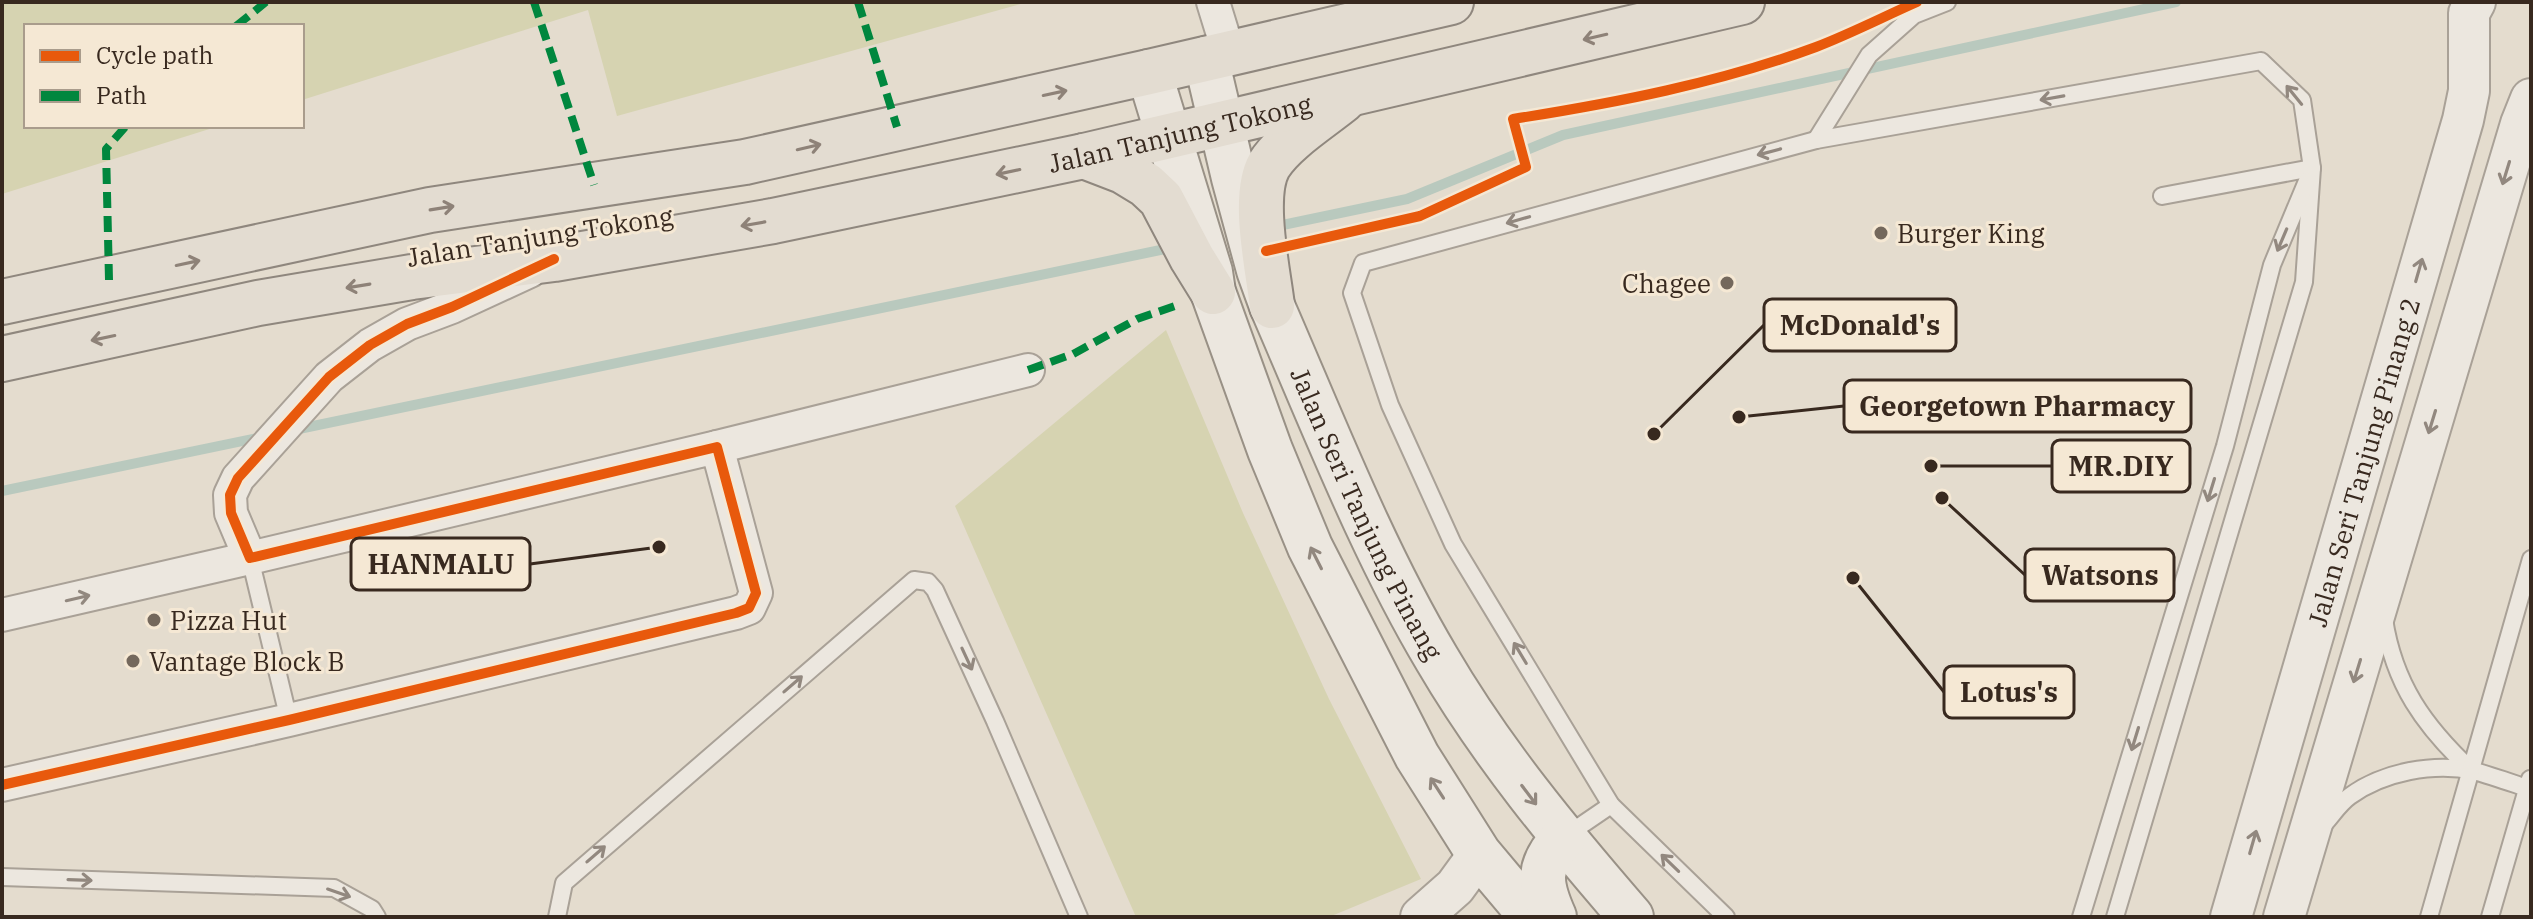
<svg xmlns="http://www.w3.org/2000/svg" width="2533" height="919" font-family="'IBM Plex Serif',serif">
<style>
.green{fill:#d6d3b1}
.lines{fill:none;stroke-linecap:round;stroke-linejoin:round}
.stream{stroke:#b9c9be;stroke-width:10}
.service-casing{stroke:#a9a197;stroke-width:20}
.minor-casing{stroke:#a9a197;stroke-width:36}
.tertiary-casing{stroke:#a9a197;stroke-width:44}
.secondary-casing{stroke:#999186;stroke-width:48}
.primary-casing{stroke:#8f877e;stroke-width:48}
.service{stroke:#ece7df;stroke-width:16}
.minor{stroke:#ece7df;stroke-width:32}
.tertiary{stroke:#ece7df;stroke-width:40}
.secondary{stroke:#ece7df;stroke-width:44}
.primary{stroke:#e3dcd1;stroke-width:44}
.quiet{stroke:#00873e;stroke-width:8;stroke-dasharray:16 8;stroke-linecap:butt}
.cycleway-casing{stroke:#f5e8d4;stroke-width:15}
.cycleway{stroke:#e8590c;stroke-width:10}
.oneway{stroke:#8e8278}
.oneway2{stroke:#92887f}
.poi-dot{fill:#74685c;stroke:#f5e8d4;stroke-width:3}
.labels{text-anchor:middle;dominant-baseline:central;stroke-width:6;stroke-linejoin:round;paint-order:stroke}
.street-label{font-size:26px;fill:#38291f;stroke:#f5e8d4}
.poi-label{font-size:26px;fill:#38291f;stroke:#f5e8d4;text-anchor:start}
.leader{fill:none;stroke:#38291f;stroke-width:3}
.callout-dot{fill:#38291f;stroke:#f5e8d4;stroke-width:3}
.callout{fill:#f5e8d4;stroke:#38291f;stroke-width:3}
.callout-label{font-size:28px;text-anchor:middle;font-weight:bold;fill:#38291f}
</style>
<rect width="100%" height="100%" fill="#e4dcce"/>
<g class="green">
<path d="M 2,2 L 1028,2 L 617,116 L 588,10 L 302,100 L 302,26 L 26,26 L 26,126 L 219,126 L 2,194 Z"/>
<path d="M 1166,330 L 1243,513 L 1329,699 L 1421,879 L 1329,917 L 1136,917 L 955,506 Z"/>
</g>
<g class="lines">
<g class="stream">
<path d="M 1273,227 L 1407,199 L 1563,135 L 2176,2"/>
<path d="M 294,430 L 1175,247"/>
<path d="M 2,491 L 262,437"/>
</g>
<g class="service-casing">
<g id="service">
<path d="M 1816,140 L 1869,55 L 1914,15 L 1947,2"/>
<path d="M 2162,196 L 2312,168"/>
<path d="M 250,558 L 289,720"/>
<path d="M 2384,619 C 2394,684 2424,726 2471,770"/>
<path d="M 2325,823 C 2333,814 2340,803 2350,796 C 2383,772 2434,762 2474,771 C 2492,776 2509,782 2527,788"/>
<path d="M 1564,837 L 1611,805"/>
<path d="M 2,877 L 334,888 L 372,909 L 377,917"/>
<path d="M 557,917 L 564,883 L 914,580 L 928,582 L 935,590 L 995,721 L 1079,917"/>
<path d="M 1726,917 L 1611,805 L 1453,544 L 1390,405 L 1352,293 L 1363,263 L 1816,140 L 2261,61 L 2302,100 L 2312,168 L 2304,282 L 2115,917"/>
<path d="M 2081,917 L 2225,446 L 2272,265 L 2307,181"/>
<path d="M 2429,917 L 2531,559"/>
<path d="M 2490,917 L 2530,779"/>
</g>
</g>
<g class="minor-casing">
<g id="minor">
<path d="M 1213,2 L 1229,54"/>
<path d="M 717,447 L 1028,370"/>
<path d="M 2,615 L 250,558"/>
<path d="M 2,785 L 289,720 L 736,613 L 749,608 L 756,593 L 717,447 L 250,558 L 231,513 L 230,495 L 238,478 L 329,377 L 370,345 L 407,324 L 452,307 L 530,271"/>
</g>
</g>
<g class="tertiary-casing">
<g id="tertiary">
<path d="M 1421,917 L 1455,887 L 1479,854"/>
<path id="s1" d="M 2231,917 L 2463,120 L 2469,91 L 2469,13 L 2475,2"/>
<path d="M 2284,917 L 2521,124 L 2531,99"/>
</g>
</g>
<g class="secondary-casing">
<g id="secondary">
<path id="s2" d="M 1206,59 L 1234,178 L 1259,270 L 1272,306 C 1323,423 1372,550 1437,659 C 1492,753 1560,835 1631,917"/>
<path d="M 1149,72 L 1210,272 L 1213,292 L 1270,450 L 1310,547 L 1417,756 L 1479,854 L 1532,917"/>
<path d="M 1554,917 C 1539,883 1537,866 1563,838"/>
</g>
</g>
<g class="primary-casing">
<g id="primary">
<path d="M 1084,156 L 1123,171 L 1146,185 L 1161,199 L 1192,258 L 1213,292"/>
<path d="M 2,302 L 430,210 L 745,162 L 1149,72 L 1451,2"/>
<path d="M 1272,306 C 1268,271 1251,196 1269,165 C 1284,141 1321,118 1343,100"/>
<path id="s3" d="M 2,359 L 258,303 L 412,277 L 554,259 L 773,221 L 1084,156 L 1742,2"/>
</g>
</g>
<use href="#service" class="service"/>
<use href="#minor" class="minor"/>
<use href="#tertiary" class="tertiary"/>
<use href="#secondary" class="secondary"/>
<use href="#primary" class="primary"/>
<g class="quiet">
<path d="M 534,2 L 594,185"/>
<path d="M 858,2 L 897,127"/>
<path d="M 236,26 L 266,2"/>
<path d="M 109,280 L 106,149 L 126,126"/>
<path d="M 1028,370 L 1073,354 L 1137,319 L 1178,305"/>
</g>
<g class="cycleway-casing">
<g id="cycleway">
<path d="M 1266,251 L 1420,216 L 1526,167 L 1513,119 C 1615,103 1719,83 1816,47 C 1850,34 1883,17 1917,2"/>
<path d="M 2,785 L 289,720 L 736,613 L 749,608 L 756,593 L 717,447 L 250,558 L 231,513 L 230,495 L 238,478 L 329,377 L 370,345 L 407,324 L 452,307 L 554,259"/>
</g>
</g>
<use href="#cycleway" class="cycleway"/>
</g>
<defs><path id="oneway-shaft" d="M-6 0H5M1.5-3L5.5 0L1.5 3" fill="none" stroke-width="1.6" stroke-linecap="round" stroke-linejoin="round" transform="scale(2)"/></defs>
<g class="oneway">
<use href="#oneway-shaft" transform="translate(1595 37) rotate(167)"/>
<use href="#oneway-shaft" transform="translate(1055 93) rotate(-12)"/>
<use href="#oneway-shaft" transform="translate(809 147) rotate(-13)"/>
<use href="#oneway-shaft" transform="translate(1008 172) rotate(168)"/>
<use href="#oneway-shaft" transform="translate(442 208) rotate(-9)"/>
<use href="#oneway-shaft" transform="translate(753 224) rotate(170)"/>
<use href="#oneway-shaft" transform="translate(188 263) rotate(-12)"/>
<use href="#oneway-shaft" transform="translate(358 286) rotate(171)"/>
<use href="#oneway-shaft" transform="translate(103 338) rotate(168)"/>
</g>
<g class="oneway2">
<use href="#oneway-shaft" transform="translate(2294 95) rotate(-129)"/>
<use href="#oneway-shaft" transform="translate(2052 98) rotate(170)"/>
<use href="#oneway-shaft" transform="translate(1769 152) rotate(165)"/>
<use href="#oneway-shaft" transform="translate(2506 173) rotate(107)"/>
<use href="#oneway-shaft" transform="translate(1518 220) rotate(164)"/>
<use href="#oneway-shaft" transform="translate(2282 240) rotate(113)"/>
<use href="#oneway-shaft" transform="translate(2419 270) rotate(-74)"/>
<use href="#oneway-shaft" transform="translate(2432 422) rotate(107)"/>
<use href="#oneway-shaft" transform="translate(2211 490) rotate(107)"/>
<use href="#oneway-shaft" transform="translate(1316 558) rotate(-117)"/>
<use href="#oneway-shaft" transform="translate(78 598) rotate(-13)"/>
<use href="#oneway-shaft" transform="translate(1520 653) rotate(-121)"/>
<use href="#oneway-shaft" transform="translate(967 659) rotate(65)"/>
<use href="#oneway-shaft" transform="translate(2357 671) rotate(107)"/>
<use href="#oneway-shaft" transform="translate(793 684) rotate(-41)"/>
<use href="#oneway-shaft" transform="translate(2135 739) rotate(107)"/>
<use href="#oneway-shaft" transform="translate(1437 788) rotate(-123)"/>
<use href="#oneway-shaft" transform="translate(1529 795) rotate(53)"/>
<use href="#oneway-shaft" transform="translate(2253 842) rotate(-74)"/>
<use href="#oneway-shaft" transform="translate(596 854) rotate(-41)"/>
<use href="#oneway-shaft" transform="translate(1670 863) rotate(-136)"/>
<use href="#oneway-shaft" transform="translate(80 880) rotate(2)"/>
<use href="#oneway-shaft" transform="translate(339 893) rotate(19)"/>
</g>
<g class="poi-dot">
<circle cx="1881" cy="233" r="8"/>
<circle cx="1727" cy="283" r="8"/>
<circle cx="154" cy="620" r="8"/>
<circle cx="133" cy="661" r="8"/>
</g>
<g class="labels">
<g class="street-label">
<text stroke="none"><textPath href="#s3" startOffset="1200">Jalan Tanjung Tokong</textPath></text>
<text transform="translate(540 236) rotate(-9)">Jalan Tanjung Tokong</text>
<text stroke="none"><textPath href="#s1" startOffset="474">Jalan Seri Tanjung Pinang 2</textPath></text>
<text stroke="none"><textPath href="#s2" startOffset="484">Jalan Seri Tanjung Pinang</textPath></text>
</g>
<g class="poi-label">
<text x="1897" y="233">Burger King</text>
<text x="1711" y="283" text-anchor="end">Chagee</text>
<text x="170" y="620">Pizza Hut</text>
<text x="149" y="661">Vantage Block B</text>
</g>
</g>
<path class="leader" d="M1654 434L1764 325M1739 417L1844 406M1931 466L2052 466M659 547L530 564M1942 498L2025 575M1853 578L1944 692"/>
<g class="callout-dot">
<circle cx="1654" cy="434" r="8"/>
<circle cx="1739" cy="417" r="8"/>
<circle cx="1931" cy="466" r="8"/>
<circle cx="659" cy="547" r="8"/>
<circle cx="1942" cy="498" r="8"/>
<circle cx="1853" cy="578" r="8"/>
</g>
<g class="callout">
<rect x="1764" y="299" width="192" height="52" rx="8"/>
<rect x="1844" y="380" width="347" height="52" rx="8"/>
<rect x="2052" y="440" width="138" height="52" rx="8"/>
<rect x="351" y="538" width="179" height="52" rx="8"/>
<rect x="2025" y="549" width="149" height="52" rx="8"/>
<rect x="1944" y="666" width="130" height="52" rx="8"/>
</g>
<g class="callout-label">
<text x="1860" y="335">McDonald's</text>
<text x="2017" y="416">Georgetown Pharmacy</text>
<text x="2121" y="476">MR.DIY</text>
<text x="441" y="574">HANMALU</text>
<text x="2100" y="585">Watsons</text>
<text x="2009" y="702">Lotus's</text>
</g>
<rect width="2533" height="919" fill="none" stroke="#38291f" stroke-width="8"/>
<rect x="24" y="24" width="280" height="104" fill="#f5e8d4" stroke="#a99c8c" stroke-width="2"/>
<rect x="40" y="50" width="40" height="12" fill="#e8590c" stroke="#a99c8c" stroke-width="2"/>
<text x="96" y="64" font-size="24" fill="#38291f">Cycle path</text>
<rect x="40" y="90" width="40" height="12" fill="#00873e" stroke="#a99c8c" stroke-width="2"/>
<text x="96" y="104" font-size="24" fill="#38291f">Path</text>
</svg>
